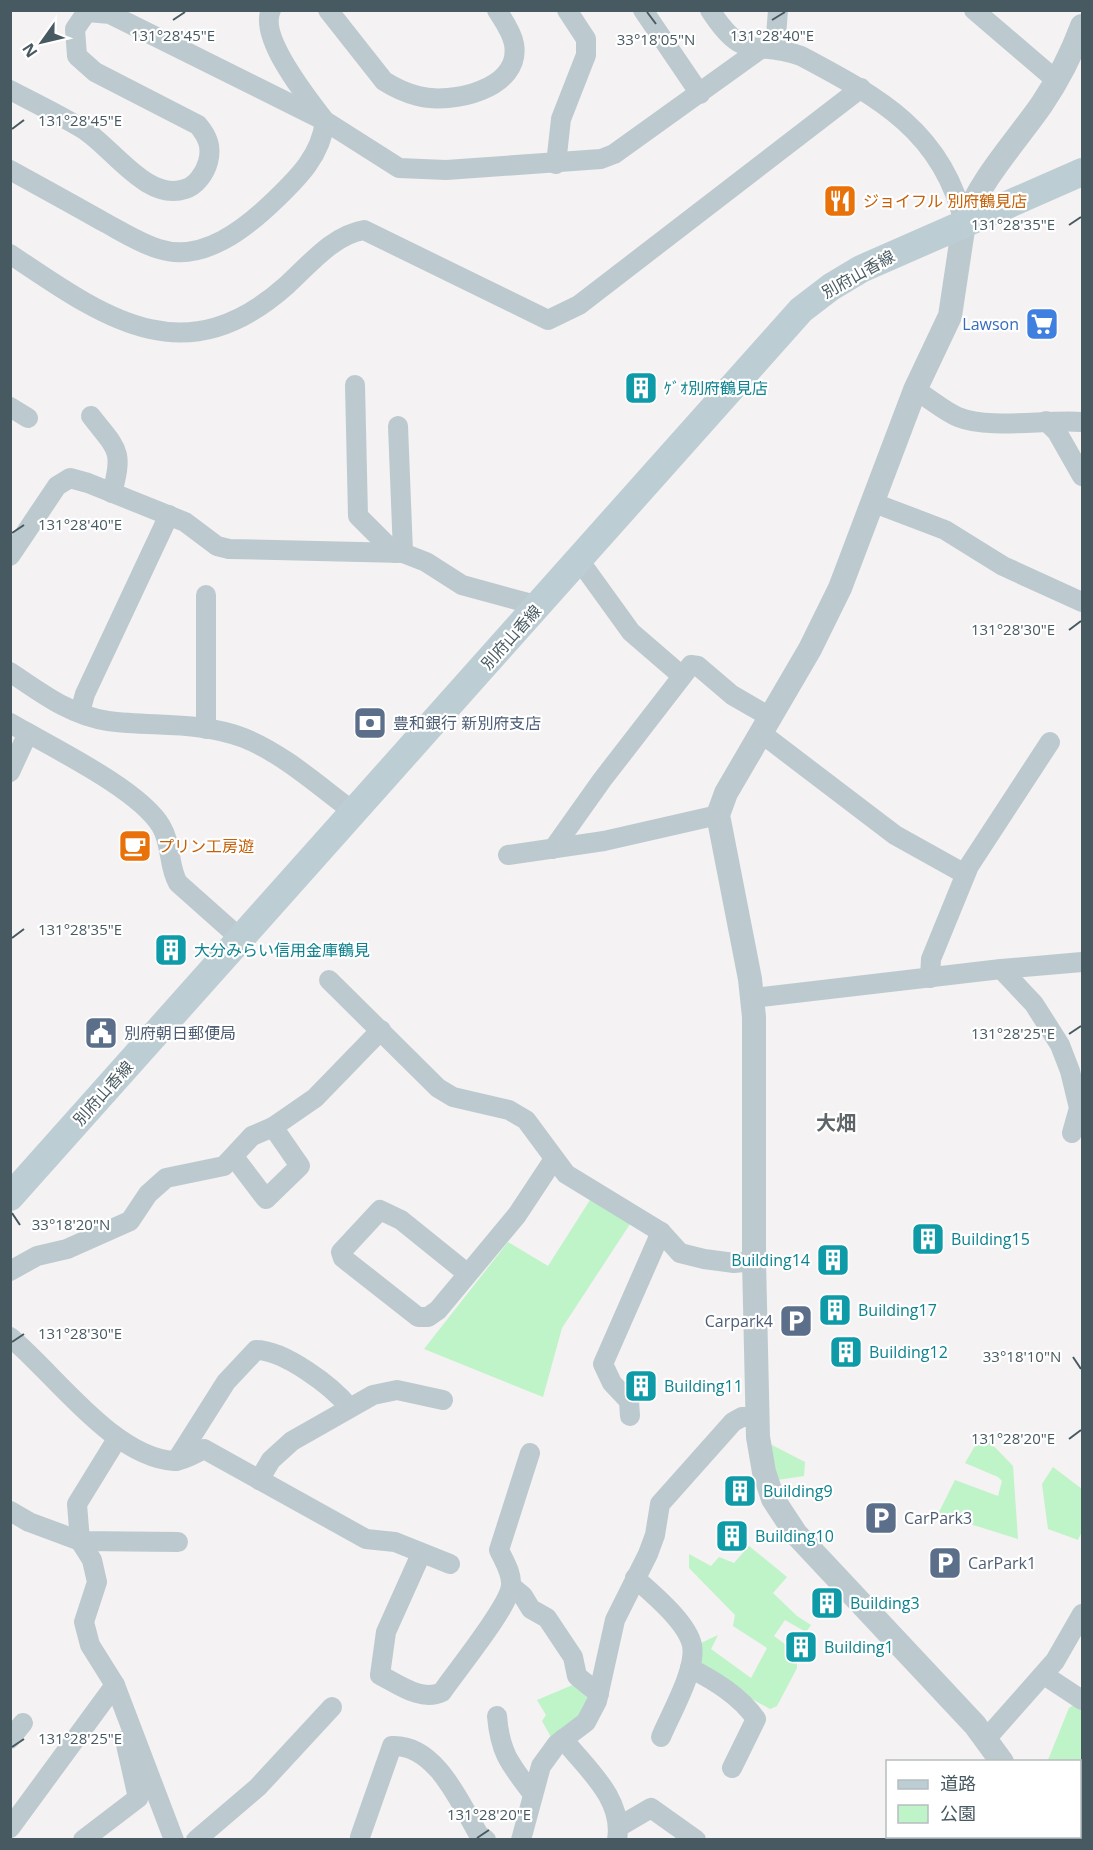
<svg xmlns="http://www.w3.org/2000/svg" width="1093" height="1850" font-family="'Open Sans','Noto Sans JP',sans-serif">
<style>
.green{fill:#bff3c8}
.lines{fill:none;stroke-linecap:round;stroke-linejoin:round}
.minor{stroke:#bccacf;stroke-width:20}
.tertiary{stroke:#bccacf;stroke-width:24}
.secondary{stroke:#bdcdd4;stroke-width:28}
.ticks{fill:none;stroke:#485a61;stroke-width:2}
.labels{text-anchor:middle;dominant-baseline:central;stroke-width:4.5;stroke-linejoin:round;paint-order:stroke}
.food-label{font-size:16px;fill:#c56008;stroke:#fff;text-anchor:start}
.street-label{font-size:16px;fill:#485a61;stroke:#fff}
.shop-label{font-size:16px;fill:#366cbe;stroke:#fff;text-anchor:end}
.culture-label{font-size:16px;fill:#0d838f;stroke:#fff;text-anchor:start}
.service-label{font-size:16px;fill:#4e5e75;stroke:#fff;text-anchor:start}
.quarter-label{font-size:20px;font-weight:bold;fill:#5e6467;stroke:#fff}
.ticks-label{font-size:15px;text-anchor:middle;fill:#485a61;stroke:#fff;stroke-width:4.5;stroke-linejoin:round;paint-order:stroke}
</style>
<rect width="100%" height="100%" fill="#f4f2f2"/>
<g class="green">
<path d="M 590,1200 L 630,1224 L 562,1328 L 543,1397 L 424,1349 L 508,1242 L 548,1266 Z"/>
<path d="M 982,1434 L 1013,1466 L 1018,1539 L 938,1514 L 955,1480 L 998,1496 L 1002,1481 L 998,1477 L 965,1463 Z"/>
<path d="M 770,1444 L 805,1462 L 804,1476 L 777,1480 Z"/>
<path d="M 1053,1467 L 1082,1489 L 1082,1531 L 1078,1540 L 1048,1529 L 1042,1484 Z"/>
<path d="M 749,1546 L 787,1577 L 773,1593 L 797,1616 L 811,1625 L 806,1632 L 785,1620 L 774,1636 L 797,1653 L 797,1668 L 777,1706 L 770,1709 L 702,1671 L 699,1644 L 718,1635 L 711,1649 L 751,1678 L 767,1648 L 733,1626 L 735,1615 L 689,1568 L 689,1554 L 711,1566 L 719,1557 L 734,1563 Z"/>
<path d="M 575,1684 L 588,1699 L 583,1717 L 551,1737 L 542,1721 L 546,1715 L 537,1700 Z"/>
<path d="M 1075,1704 L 1082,1705 L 1082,1771 L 1080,1770 L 1080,1762 L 1048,1760 L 1069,1708 Z"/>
</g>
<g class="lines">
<g class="minor">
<path d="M 328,10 L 384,81 C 395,88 406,93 418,96 C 451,105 522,89 514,44 C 512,32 503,20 497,10"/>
<path d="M 643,10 L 700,94"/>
<path d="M 710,10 C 745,64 753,39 801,56 C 878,97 943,131 964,223"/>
<path d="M 974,10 L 1057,81"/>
<path d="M 88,12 L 110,14 L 325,121 L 399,168 L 446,170 L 601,159 L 614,154 L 759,50"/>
<path d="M 775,49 L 778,10"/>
<path d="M 10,90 C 35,103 60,115 83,129 C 113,148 147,202 185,189 C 196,186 205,173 208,162 C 212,147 208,137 198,125 L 95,72 L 77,56 L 75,29 L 88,10"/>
<path d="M 556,164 L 561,119 L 586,55 L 586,39 L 567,10"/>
<path d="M 10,170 C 41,187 72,204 102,221 C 121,231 139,243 159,249 C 203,263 246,228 275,200 C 299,177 321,155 325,121 C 308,99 258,37 271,10"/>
<path d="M 10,254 C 105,318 184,377 287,285 C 309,265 333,235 364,230 L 548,320 L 579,305 L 861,88"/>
<path d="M 355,385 L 358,516 L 395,553"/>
<path d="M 923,395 C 934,402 946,412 958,417 C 989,430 1047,419 1082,422"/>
<path d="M 10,407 L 28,418"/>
<path d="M 91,416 C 117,450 124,449 112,493"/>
<path d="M 1046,421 L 1057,432 L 1082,476"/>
<path d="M 398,426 L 403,553"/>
<path d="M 874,503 L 945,530 L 1003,566 L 1082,602"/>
<path d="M 10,556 L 57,486 L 70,478 L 88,483 L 185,522 L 217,546 L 229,549 L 403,553 L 426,562 L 462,585 L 539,606"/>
<path d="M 579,560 L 631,632 L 682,676"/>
<path d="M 10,672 C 40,692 71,716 108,721 C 152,727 201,721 244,738 C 284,754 320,787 354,812"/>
<path d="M 80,712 L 85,694 L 169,515"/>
<path d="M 10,723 C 51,747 139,789 161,826 C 172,844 168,866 178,883 L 241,939"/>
<path d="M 206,729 L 206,595"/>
<path d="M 761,733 L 895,835 L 965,874"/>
<path d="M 10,772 L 28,733"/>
<path d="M 553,849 L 602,780 L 691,665 L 698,666 L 732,695 L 770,717"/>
<path d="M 508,855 L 604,841 L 718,815"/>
<path d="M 1001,969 L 1034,1004 L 1060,1045 L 1070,1071 L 1079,1108 L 1072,1133"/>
<path d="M 930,978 L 931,959 L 969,866 L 1050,742"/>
<path d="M 329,980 L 438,1088 L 453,1097 L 509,1110 L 526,1120 L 566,1174 L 661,1232 L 680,1253 L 704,1259 L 734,1263 L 754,1261"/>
<path d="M 753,998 L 1001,969 L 1082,962"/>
<path d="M 234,1157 L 266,1199 L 300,1166 L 273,1127"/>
<path d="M 10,1271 L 37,1256 L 67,1249 L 130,1221 L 148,1194 L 166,1178 L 224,1166 L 252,1136 L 273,1127 L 315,1098 L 381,1030"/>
<path d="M 468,1274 L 401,1220 L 380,1210 L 341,1252 L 343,1258 L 418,1317 L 428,1317 L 438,1310 L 517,1215 L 554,1159"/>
<path d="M 10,1337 C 55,1374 113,1457 174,1461 C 183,1461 196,1453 204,1449 L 366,1539 L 395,1542 L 450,1564"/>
<path d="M 630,1416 L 629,1401 L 612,1383 L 603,1364 L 661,1232"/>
<path d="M 117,1439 L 77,1504 L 80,1541 L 92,1560 L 97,1582 L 84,1622 L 90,1645 L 115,1685 L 174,1840"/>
<path d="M 176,1461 L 226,1382 L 256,1350 C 284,1350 332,1386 349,1407"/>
<path d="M 259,1480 L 271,1460 L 292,1441 L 373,1395 L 397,1390 L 443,1400"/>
<path d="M 10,1511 L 29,1522 L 80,1541 L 178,1542"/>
<path d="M 421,1554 L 386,1632 L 380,1675 C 398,1684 421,1702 442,1692 C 456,1671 510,1606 511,1585 C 512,1573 504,1561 499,1550 L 530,1453"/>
<path d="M 635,1578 C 653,1594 687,1622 692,1645 C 697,1669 670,1715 661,1737"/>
<path d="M 511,1586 L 523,1596 L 531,1609 L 547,1618 L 573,1657 L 577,1676 L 599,1694"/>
<path d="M 690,1668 C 715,1681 740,1696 756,1719 L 732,1768"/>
<path d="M 1044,1675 L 1082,1700"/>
<path d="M 497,1716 C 500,1753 510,1764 532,1793"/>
<path d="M 10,1739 L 23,1723"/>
<path d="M 563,1739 C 587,1769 624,1799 617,1840"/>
<path d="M 986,1739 L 1055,1661 L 1082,1614"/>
<path d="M 1080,1775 L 1082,1776"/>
<path d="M 620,1826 L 651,1808 L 696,1840"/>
<path d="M 10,1828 L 115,1685"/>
<path d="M 360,1837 L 392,1746 C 436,1744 460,1803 479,1835 L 486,1840"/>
<path d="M 83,1840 L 138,1798 L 125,1740"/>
<path d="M 196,1840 L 258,1787 L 332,1707"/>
<path d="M 521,1840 L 541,1766 L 557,1744 L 586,1722 L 597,1701 L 615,1620 L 648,1554 L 655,1535 L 660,1504 L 733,1422 L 742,1417 L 757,1417"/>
</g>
<g class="tertiary">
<path d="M 1002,1762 L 975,1725 L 796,1534 L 773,1499 L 764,1472 L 758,1437 L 754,1261 L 754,1017 L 750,979 L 718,815 L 726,793 L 810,649 L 840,588 L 915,390 L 950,316 L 964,223 C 981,178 1015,143 1042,104 C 1059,79 1072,53 1082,26"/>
<path d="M 1014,1840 L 1014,1836"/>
</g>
<path class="secondary" d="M 10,1197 L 801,310 L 831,287 L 861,269 L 1082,172"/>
</g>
<path class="ticks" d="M 647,12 L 656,24M 173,20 L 185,12M 772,20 L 785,12M 12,129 L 24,120M 1069,225 L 1081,217M 12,533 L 24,525M 1069,630 L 1081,621M 12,938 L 24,929M 1069,1034 L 1081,1026M 12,1213 L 20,1225M 12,1342 L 24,1334M 1073,1357 L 1081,1369M 1069,1439 L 1081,1430M 12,1747 L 24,1739M 477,1838 L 489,1830"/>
<defs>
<g id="restaurant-square" transform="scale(1.725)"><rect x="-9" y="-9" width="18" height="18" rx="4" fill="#e8710a" stroke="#fff"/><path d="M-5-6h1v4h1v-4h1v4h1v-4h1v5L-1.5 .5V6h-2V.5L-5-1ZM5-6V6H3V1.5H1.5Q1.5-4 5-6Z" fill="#fff"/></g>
<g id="supermarket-square" transform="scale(1.725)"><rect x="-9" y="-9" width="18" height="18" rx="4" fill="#3f7fe0" stroke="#fff"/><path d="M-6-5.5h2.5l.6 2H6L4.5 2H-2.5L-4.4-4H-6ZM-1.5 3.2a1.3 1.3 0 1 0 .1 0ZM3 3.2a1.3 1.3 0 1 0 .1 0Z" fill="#fff"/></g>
<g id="building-square" transform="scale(1.725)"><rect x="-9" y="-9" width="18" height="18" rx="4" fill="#0f9aa8" stroke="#fff"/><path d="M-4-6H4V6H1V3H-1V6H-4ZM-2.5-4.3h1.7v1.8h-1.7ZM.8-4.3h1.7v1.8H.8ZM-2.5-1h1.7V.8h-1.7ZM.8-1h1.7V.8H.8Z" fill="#fff"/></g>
<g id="bank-square" transform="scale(1.725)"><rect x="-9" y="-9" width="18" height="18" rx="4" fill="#5c6f8a" stroke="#fff"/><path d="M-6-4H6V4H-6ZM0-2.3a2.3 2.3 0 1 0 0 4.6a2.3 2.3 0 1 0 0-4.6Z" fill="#fff"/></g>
<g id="cafe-square" transform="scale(1.725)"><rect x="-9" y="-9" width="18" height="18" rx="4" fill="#e8710a" stroke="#fff"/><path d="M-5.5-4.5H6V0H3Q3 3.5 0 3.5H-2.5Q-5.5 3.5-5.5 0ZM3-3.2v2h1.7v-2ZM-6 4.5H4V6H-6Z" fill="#fff"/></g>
<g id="civic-square" transform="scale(1.725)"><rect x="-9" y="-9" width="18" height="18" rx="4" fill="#5c6f8a" stroke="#fff"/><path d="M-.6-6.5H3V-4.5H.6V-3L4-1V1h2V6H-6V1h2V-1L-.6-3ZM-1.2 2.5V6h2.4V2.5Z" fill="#fff"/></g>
<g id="parking-square" transform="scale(1.725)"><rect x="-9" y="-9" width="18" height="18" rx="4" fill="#5c6f8a" stroke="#fff"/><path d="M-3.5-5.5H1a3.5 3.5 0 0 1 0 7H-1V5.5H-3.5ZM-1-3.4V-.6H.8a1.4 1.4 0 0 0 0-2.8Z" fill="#fff"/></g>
</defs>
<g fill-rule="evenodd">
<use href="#restaurant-square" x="840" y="201"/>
<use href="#supermarket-square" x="1042" y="324"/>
<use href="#building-square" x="641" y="388"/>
<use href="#bank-square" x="370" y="723"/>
<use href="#cafe-square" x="135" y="846"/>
<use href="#building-square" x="171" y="950"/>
<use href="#civic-square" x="101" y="1033"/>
<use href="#building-square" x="928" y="1239"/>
<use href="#building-square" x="833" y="1260"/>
<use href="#building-square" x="835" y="1310"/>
<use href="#parking-square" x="796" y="1321"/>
<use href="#building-square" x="846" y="1352"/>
<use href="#building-square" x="641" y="1386"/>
<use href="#building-square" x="740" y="1491"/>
<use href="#parking-square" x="881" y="1518"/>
<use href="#building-square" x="732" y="1536"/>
<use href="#parking-square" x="945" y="1563"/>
<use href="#building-square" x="827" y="1603"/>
<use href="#building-square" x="801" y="1647"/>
</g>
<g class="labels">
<g class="food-label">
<text x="863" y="201">ジョイフル 別府鶴見店</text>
<text x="158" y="846">プリン工房遊</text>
</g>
<g class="street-label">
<text transform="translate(858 274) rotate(-29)">別府山香線</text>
<text transform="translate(511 637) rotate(-48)">別府山香線</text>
<text transform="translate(103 1093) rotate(-48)">別府山香線</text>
</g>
<g class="shop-label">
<text x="1019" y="324">Lawson</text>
</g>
<g class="culture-label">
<text x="664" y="388">ｹﾞｵ別府鶴見店</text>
<text x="194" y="950">大分みらい信用金庫鶴見</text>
<text x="951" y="1239">Building15</text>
<text x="810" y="1260" text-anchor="end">Building14</text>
<text x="858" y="1310">Building17</text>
<text x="869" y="1352">Building12</text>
<text x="664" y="1386">Building11</text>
<text x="763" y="1491">Building9</text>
<text x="755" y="1536">Building10</text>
<text x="850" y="1603">Building3</text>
<text x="824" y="1647">Building1</text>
</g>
<g class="service-label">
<text x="393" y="723">豊和銀行 新別府支店</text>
<text x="124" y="1033">別府朝日郵便局</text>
<text x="773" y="1321" text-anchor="end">Carpark4</text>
<text x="904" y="1518">CarPark3</text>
<text x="968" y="1563">CarPark1</text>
</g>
<g class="quarter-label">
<text x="836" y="1122">大畑</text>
</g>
</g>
<g class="ticks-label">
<text x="173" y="41">131°28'45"E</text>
<text x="772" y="41">131°28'40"E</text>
<text x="656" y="45">33°18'05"N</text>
<text x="80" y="126">131°28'45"E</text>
<text x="1013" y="230">131°28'35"E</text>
<text x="80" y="530">131°28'40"E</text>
<text x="1013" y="635">131°28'30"E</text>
<text x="80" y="935">131°28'35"E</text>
<text x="1013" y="1039">131°28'25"E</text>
<text x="71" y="1230">33°18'20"N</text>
<text x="80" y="1339">131°28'30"E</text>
<text x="1022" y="1362">33°18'10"N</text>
<text x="1013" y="1444">131°28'20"E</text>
<text x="80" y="1744">131°28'25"E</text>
<text x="489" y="1820">131°28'20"E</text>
</g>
<rect width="1093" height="1850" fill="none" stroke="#485a61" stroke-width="24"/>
<rect x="886" y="1760" width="195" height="78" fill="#ffffff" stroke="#b6bdc0" stroke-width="1.5"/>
<rect x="898" y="1780" width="30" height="9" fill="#bdcdd4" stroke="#b6bdc0" stroke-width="1.5"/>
<text x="940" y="1790" font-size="18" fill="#485a61">道路</text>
<rect x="898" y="1805" width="30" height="18" fill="#bff3c8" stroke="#b6bdc0" stroke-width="1.5"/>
<text x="940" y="1820" font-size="18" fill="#485a61">公園</text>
<g transform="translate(42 42) rotate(236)" stroke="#ffffff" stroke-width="4.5" paint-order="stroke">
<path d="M0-4.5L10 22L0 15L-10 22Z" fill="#485a61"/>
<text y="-9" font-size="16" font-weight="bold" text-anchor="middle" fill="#485a61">N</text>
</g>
</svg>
